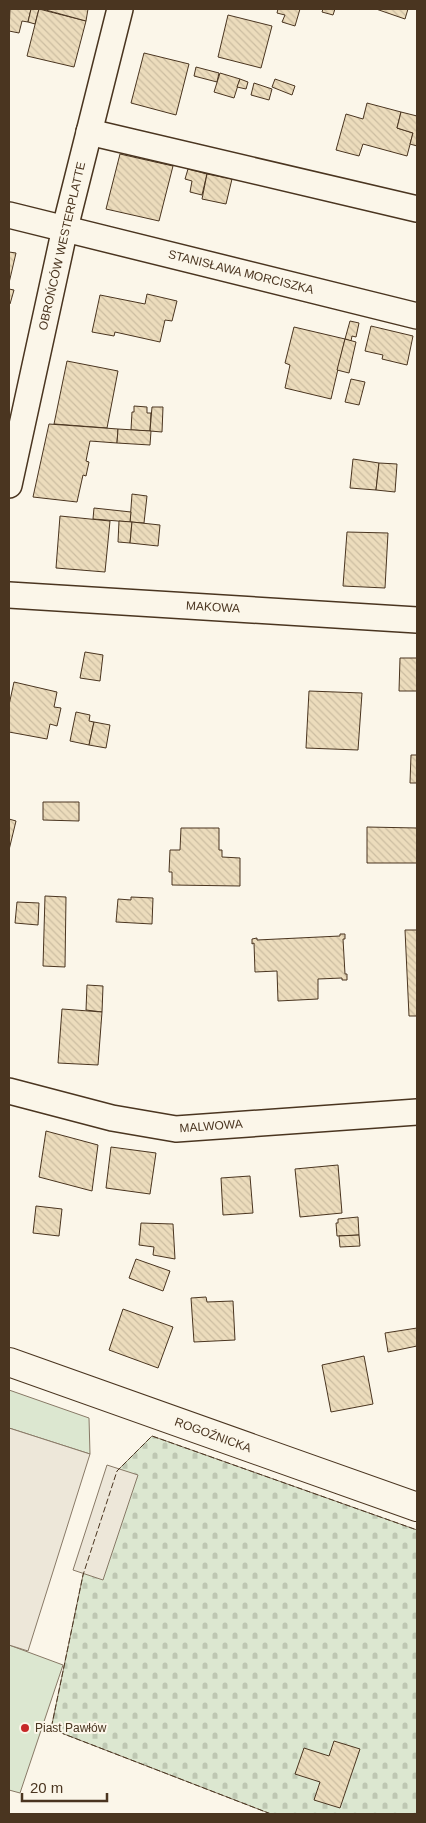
<svg xmlns="http://www.w3.org/2000/svg" width="426" height="1823" font-family="Arial,sans-serif">
<style>
.cemetery{fill:url(#cemetery-stones);stroke:#887966}
.pitch{fill:#dce7d0;stroke:#887966}
.parking{fill:#ede7d9;stroke:#887966}
.building{fill:url(#building-back-hatch);stroke:#4a3520}
.lines{fill:none;stroke-linecap:round;stroke-linejoin:round}
.street-casing{stroke:#4a3520;stroke-width:28}
.secondary-casing{stroke:#4a3520;stroke-width:30}
.street{stroke:#fbf6e9;stroke-width:25}
.secondary{stroke:#fbf6e9;stroke-width:28}
.fence{stroke:#4a3520;stroke-width:1;stroke-dasharray:6 2.5;stroke-linecap:butt}
.poi-dot{fill:#c62828;stroke:#fbf6e9;stroke-width:2}
.labels{text-anchor:middle;dominant-baseline:central;stroke-width:4;stroke-linejoin:round;paint-order:stroke}
.street-label{font-size:12px;fill:#4a3520;stroke:#fbf6e9}
.poi-label{font-size:12px;fill:#4a3520;stroke:#fbf6e9;text-anchor:start}
</style>
<defs>
<pattern id="cemetery-stones" width="16" height="16" patternUnits="userSpaceOnUse" patternTransform="scale(1.25)"><rect width="16" height="16" fill="#dce7d0"/><path d="M2 7V4a2 2 0 0 1 4 0v3zM10 15v-3a2 2 0 0 1 4 0v3z" fill="#bec7b2"/></pattern>
<pattern id="building-back-hatch" width="6" height="6" patternUnits="userSpaceOnUse" patternTransform="scale(1.25)"><rect width="6" height="6" fill="#ecdcbc"/><path d="M-1 5l2 2M0 0l6 6M5-1l2 2" fill="none" stroke="#ccbda1"/></pattern>
</defs>
<rect width="100%" height="100%" fill="#fbf6e9"/>
<path class="cemetery" d="M 152,1436 L 417,1530 L 417,1814 L 271,1814 L 51,1729 L 83,1575 L 117,1471 Z"/>
<g class="pitch">
<path d="M 9,1390 L 89,1418 L 90,1454 L 9,1428 Z"/>
<path d="M 9,1645 L 63,1665 L 20,1793 L 9,1790 Z"/>
</g>
<g class="parking">
<path d="M 9,1428 L 90,1454 L 28,1651 L 9,1645 Z"/>
<path d="M 107,1465 L 138,1475 L 103,1580 L 73,1570 Z"/>
</g>
<g class="building">
<path d="M 10,9 L 31,9 L 28,22 L 22,21 L 19,33 L 9,31 Z"/>
<path d="M 31,9 L 39,9 L 35,24 L 28,22 Z"/>
<path d="M 39,9 L 86,21 L 74,67 L 27,56 Z"/>
<path d="M 42,9 L 88,9 L 86,21 Z"/>
<path d="M 278,9 L 300,9 L 295,26 L 282,22 L 285,15 L 277,13 Z"/>
<path d="M 323,9 L 335,9 L 333,15 L 322,12 Z"/>
<path d="M 376,9 L 408,9 L 405,19 Z"/>
<path d="M 228,15 L 272,26 L 261,68 L 218,57 Z"/>
<path d="M 144,53 L 189,64 L 176,115 L 131,103 Z"/>
<path d="M 196,67 L 219,73 L 217,82 L 194,76 Z"/>
<path d="M 220,73 L 240,79 L 234,98 L 214,92 Z"/>
<path d="M 240,79 L 248,82 L 246,89 L 237,87 Z"/>
<path d="M 275,79 L 295,86 L 292,95 L 272,87 Z"/>
<path d="M 254,83 L 272,89 L 269,100 L 251,95 Z"/>
<path d="M 367,103 L 401,112 L 397,128 L 413,133 L 407,156 L 363,144 L 359,156 L 336,150 L 346,114 L 363,119 Z"/>
<path d="M 401,112 L 417,116 L 417,146 L 410,144 L 413,133 L 397,128 Z"/>
<path d="M 120,154 L 173,166 L 159,221 L 106,209 Z"/>
<path d="M 188,169 L 207,174 L 202,195 L 190,192 L 192,181 L 185,179 Z"/>
<path d="M 207,174 L 232,179 L 226,204 L 202,199 Z"/>
<path d="M 9,252 L 16,253 L 9,283 Z"/>
<path d="M 9,289 L 14,290 L 10,304 L 9,304 Z"/>
<path d="M 147,294 L 177,301 L 172,321 L 165,320 L 160,342 L 115,332 L 114,336 L 92,332 L 100,295 L 145,304 Z"/>
<path d="M 350,321 L 359,323 L 356,337 L 352,336 L 351,341 L 345,339 Z"/>
<path d="M 371,326 L 413,336 L 407,365 L 382,359 L 383,355 L 365,351 Z"/>
<path d="M 294,327 L 345,339 L 331,399 L 285,388 L 290,365 L 285,363 Z"/>
<path d="M 345,339 L 356,342 L 349,373 L 337,370 Z"/>
<path d="M 67,361 L 118,371 L 107,428 L 54,424 Z"/>
<path d="M 351,379 L 365,382 L 359,405 L 345,402 Z"/>
<path d="M 134,406 L 147,407 L 147,413 L 151,413 L 150,431 L 131,430 L 132,412 L 134,412 Z"/>
<path d="M 152,407 L 163,407 L 162,432 L 150,431 Z"/>
<path d="M 49,424 L 118,429 L 117,443 L 90,441 L 86,461 L 89,462 L 86,476 L 83,475 L 77,502 L 33,497 Z"/>
<path d="M 118,429 L 151,431 L 150,445 L 117,443 Z"/>
<path d="M 353,459 L 379,463 L 376,490 L 350,488 Z"/>
<path d="M 379,463 L 397,464 L 395,492 L 376,490 Z"/>
<path d="M 132,494 L 147,496 L 144,523 L 130,522 Z"/>
<path d="M 94,508 L 131,512 L 130,522 L 93,519 Z"/>
<path d="M 60,516 L 110,521 L 105,572 L 56,568 Z"/>
<path d="M 119,521 L 132,522 L 130,543 L 118,542 Z"/>
<path d="M 132,522 L 160,525 L 158,546 L 130,543 Z"/>
<path d="M 347,532 L 388,533 L 385,588 L 343,586 Z"/>
<path d="M 85,652 L 103,655 L 100,681 L 80,678 Z"/>
<path d="M 400,658 L 417,658 L 417,691 L 399,691 Z"/>
<path d="M 14,682 L 57,692 L 54,707 L 61,708 L 57,726 L 50,724 L 47,739 L 9,732 L 9,705 Z"/>
<path d="M 309,691 L 362,693 L 358,750 L 306,748 Z"/>
<path d="M 76,712 L 90,715 L 89,721 L 94,722 L 89,745 L 70,741 Z"/>
<path d="M 94,722 L 110,725 L 106,748 L 89,745 Z"/>
<path d="M 411,755 L 417,755 L 417,783 L 410,783 Z"/>
<path d="M 43,802 L 79,802 L 79,821 L 43,820 Z"/>
<path d="M 9,819 L 16,821 L 9,850 Z"/>
<path d="M 367,827 L 417,828 L 417,863 L 367,863 Z"/>
<path d="M 181,828 L 219,828 L 219,850 L 222,850 L 222,857 L 240,858 L 240,886 L 172,885 L 172,872 L 169,872 L 170,850 L 180,850 Z"/>
<path d="M 45,896 L 66,897 L 65,967 L 43,966 Z"/>
<path d="M 131,897 L 153,898 L 152,924 L 116,922 L 118,899 L 131,900 Z"/>
<path d="M 17,902 L 39,903 L 38,925 L 15,923 Z"/>
<path d="M 405,930 L 417,930 L 417,1016 L 409,1016 Z"/>
<path d="M 340,934 L 345,934 L 345,939 L 343,939 L 345,974 L 347,974 L 347,980 L 342,980 L 342,978 L 318,979 L 318,999 L 278,1001 L 277,971 L 255,972 L 254,943 L 252,944 L 252,939 L 257,938 L 257,940 L 340,936 Z"/>
<path d="M 87,985 L 103,986 L 102,1012 L 86,1010 Z"/>
<path d="M 62,1009 L 102,1012 L 98,1065 L 58,1063 Z"/>
<path d="M 46,1131 L 98,1145 L 92,1191 L 39,1177 Z"/>
<path d="M 111,1147 L 156,1153 L 150,1194 L 106,1188 Z"/>
<path d="M 338,1165 L 342,1213 L 300,1217 L 295,1169 Z"/>
<path d="M 250,1176 L 253,1213 L 223,1215 L 221,1178 Z"/>
<path d="M 36,1206 L 62,1209 L 59,1236 L 33,1233 Z"/>
<path d="M 358,1217 L 359,1235 L 337,1236 L 336,1223 L 338,1223 L 338,1219 Z"/>
<path d="M 141,1223 L 173,1224 L 175,1259 L 153,1255 L 154,1247 L 139,1245 Z"/>
<path d="M 359,1235 L 360,1246 L 340,1247 L 339,1236 Z"/>
<path d="M 136,1259 L 170,1271 L 163,1291 L 129,1278 Z"/>
<path d="M 206,1297 L 207,1302 L 233,1301 L 235,1340 L 194,1342 L 191,1298 Z"/>
<path d="M 123,1309 L 173,1327 L 158,1368 L 109,1350 Z"/>
<path d="M 417,1328 L 417,1346 L 388,1352 L 385,1333 Z"/>
<path d="M 364,1356 L 373,1404 L 331,1412 L 322,1365 Z"/>
<path d="M 334,1741 L 360,1749 L 340,1808 L 314,1800 L 320,1782 L 295,1774 L 304,1748 L 329,1756 Z"/>
</g>
<g class="lines">
<g class="street-casing">
<g id="street">
<path d="M 89,132 L 417,209"/>
<path d="M 9,215 L 417,316"/>
<path d="M 9,485 L 65,228 L 120,9"/>
<path d="M 9,595 L 417,620"/>
<path d="M 9,1091 L 112,1118 L 176,1129 L 417,1112"/>
</g>
</g>
<g class="secondary-casing">
<path id="secondary" d="M 9,1362 L 417,1507"/>
</g>
<use href="#street" class="street"/>
<use href="#secondary" class="secondary"/>
<path class="fence" d="M 271,1814 L 51,1729 L 83,1575 L 117,1471 L 152,1436 L 417,1530"/>
</g>
<circle class="poi-dot" cx="25" cy="1728" r="5"/>
<g class="labels">
<g class="street-label">
<text transform="translate(62 246) rotate(-77)">OBROŃCÓW WESTERPLATTE</text>
<text transform="translate(241 272) rotate(14)">STANISŁAWA MORCISZKA</text>
<text transform="translate(213 607) rotate(3)">MAKOWA</text>
<text transform="translate(211 1126) rotate(-4)">MALWOWA</text>
<text transform="translate(213 1435) rotate(20)">ROGOŹNICKA</text>
</g>
<g class="poi-label">
<text x="35" y="1728">Piast Pawłów</text>
</g>
</g>
<rect width="426" height="1823" fill="none" stroke="#4a3520" stroke-width="20"/>
<path d="M22 1793v8h85v-8" fill="none" stroke="#4a3520" stroke-width="2.5"/>
<text x="30" y="1793" font-size="15" fill="#4a3520" stroke="#fbf6e9" stroke-width="4" paint-order="stroke">20 m</text>
</svg>
